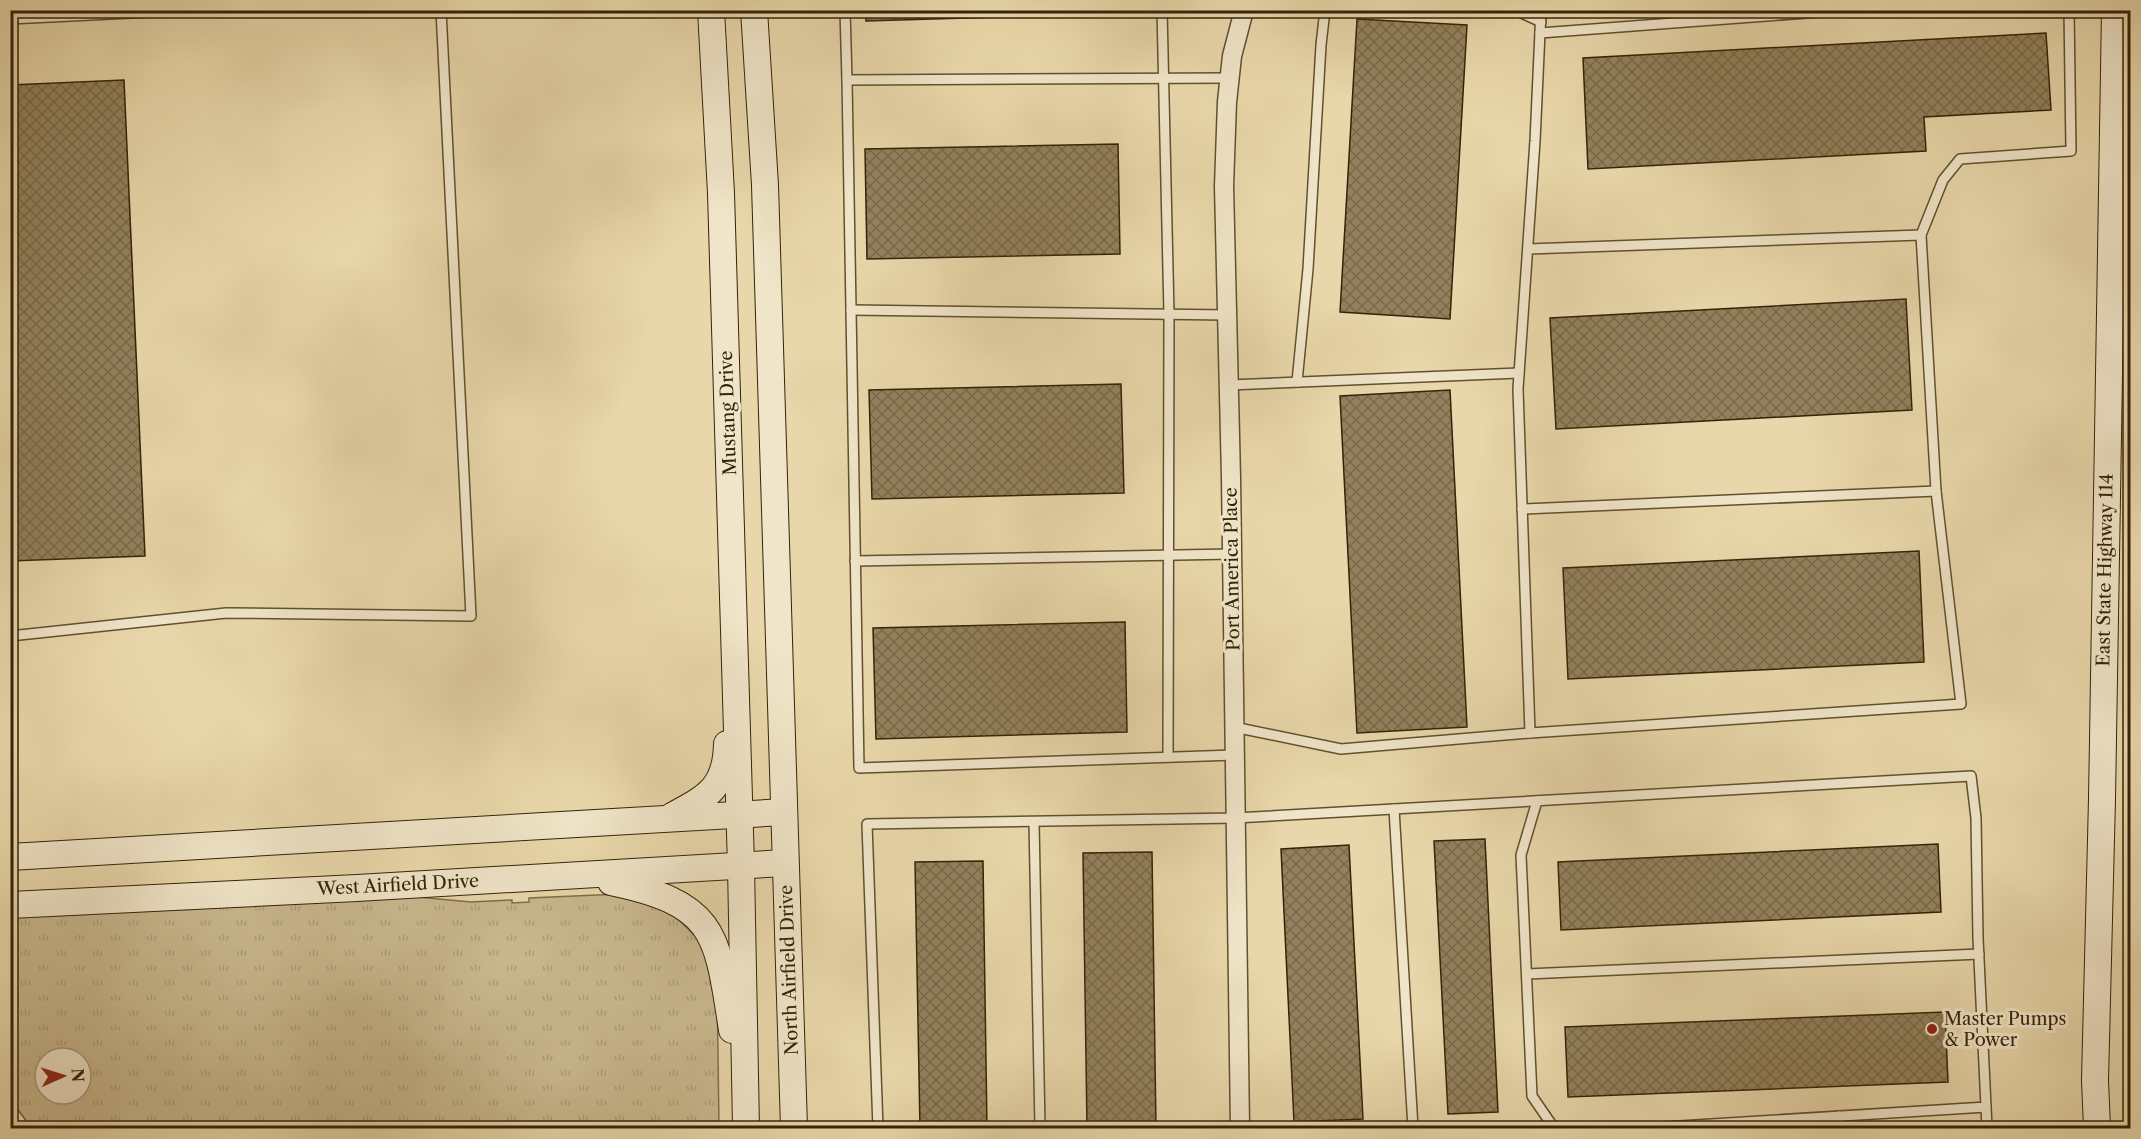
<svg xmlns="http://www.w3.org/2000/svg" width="2141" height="1139" font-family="'Libre Caslon Text',serif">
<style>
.grass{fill:url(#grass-tufts);stroke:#7e6e4b;stroke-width:1.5;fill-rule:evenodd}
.building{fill:url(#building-cross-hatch);stroke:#342308;stroke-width:1.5}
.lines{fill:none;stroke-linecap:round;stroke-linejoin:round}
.lane-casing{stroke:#615030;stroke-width:12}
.street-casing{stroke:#615030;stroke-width:21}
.secondary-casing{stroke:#342308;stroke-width:28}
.lane{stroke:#f0e5c8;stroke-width:9}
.street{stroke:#f0e5c8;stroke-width:18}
.secondary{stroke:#f0e5c8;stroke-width:26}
.poi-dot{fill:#8f2418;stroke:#f0e5c8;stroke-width:2}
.labels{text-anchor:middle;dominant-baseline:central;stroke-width:6;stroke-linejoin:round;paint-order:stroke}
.street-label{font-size:18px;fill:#342308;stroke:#f0e5c8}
.poi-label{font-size:18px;fill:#342308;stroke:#f0e5c8;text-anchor:start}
</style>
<defs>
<pattern id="grass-tufts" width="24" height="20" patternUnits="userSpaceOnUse" patternTransform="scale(1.5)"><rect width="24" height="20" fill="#c9b88e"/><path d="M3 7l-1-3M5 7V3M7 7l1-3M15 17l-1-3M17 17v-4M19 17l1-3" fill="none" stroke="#ad9e79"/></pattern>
<pattern id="building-cross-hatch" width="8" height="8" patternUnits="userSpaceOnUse" patternTransform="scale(1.5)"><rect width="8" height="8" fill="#92815c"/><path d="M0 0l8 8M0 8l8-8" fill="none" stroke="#78694a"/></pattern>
</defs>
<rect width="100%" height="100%" fill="#e8d7aa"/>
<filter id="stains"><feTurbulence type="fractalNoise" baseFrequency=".00333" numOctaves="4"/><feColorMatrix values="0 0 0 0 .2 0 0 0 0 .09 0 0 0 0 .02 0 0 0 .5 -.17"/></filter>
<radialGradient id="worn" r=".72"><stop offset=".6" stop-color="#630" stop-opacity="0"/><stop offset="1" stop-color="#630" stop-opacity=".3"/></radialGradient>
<path class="grass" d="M 620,894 L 669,910 L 702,943 L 717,983 L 719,1128 L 11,1128 L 10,919 L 12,917 L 406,896 L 471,902 L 512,900 L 512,903 L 529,902 L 529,898 ZM 45,1058 L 81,1058 L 81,1094 L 45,1094 Z"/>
<g class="building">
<path d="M 865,10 L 1138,10 L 1138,13 L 866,21 Z"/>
<path d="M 1357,19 L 1467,25 L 1450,319 L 1340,312 Z"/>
<path d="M 2046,33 L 2051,110 L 1924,117 L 1926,151 L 1588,169 L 1583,58 Z"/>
<path d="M 124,80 L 145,556 L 10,561 L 10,85 Z"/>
<path d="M 1118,144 L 1120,254 L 867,259 L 865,149 Z"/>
<path d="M 1906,299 L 1912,410 L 1556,429 L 1550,318 Z"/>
<path d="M 1121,384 L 1124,493 L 872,499 L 869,390 Z"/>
<path d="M 1450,390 L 1467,727 L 1357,733 L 1340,396 Z"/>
<path d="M 1919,551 L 1924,662 L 1568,679 L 1563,568 Z"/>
<path d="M 1125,622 L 1127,732 L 876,739 L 873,628 Z"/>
<path d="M 1485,839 L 1498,1112 L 1448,1114 L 1434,841 Z"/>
<path d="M 1938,844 L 1941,912 L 1561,930 L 1558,862 Z"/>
<path d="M 1349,845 L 1363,1119 L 1294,1122 L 1281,849 Z"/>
<path d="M 1152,852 L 1156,1128 L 1087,1128 L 1083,853 Z"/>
<path d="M 983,861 L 987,1128 L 920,1128 L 915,862 Z"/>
<path d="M 1945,1012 L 1948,1082 L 1568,1097 L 1565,1027 Z"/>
</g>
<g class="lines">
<g class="lane-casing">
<g id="lane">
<path d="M 845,10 L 847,80"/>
<path d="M 1162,10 L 1169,314 L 1168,757"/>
<path d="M 1515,10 L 1541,22"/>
<path d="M 10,19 L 192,10"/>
<path d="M 1540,33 L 1846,10"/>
<path d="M 1230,78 L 847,80 L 859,768 L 1234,755"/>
<path d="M 1921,235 L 1943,180 L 1960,159 L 2071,151 L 2069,10"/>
<path d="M 1528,249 L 1921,235 L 1936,491 L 1961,704 L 1530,733 L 1518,389 L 1535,141 L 1541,10"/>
<path d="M 851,310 L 1227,315"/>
<path d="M 1297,382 L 1308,269 L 1321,45 L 1325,10"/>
<path d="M 1229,385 L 1519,373"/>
<path d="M 1522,509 L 1936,491"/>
<path d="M 855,561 L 1232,554"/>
<path d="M 10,636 L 226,613 L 471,616 L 441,10"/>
<path d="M 1234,727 L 1341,749 L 1530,733"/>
<path d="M 1537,801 L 1521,855 L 1532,1096 L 1554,1128"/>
<path d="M 1394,809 L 1413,1128"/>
<path d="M 1034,822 L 1040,1128"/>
<path d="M 1527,974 L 1979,954"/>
<path d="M 1986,1107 L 1987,1128"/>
<path d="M 10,1108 L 25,1128"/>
<path d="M 1839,1116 L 1840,1128"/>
<path d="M 878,1128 L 867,824 L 1235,818 L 1971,776 L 1976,818 L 1978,938 L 1986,1107 L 1647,1128"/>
</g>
</g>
<g class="street-casing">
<path id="street" d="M 1240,1128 L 1231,478 L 1224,186 L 1227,102 L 1232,56 L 1244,10"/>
</g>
<g class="secondary-casing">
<g id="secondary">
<path d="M 711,10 L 721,193 L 741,866 L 746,1128"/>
<path d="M 754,10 L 765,185 L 794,1128"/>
<path d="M 672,816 C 707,797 726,788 727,744"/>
<path d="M 10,857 L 784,812"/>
<path d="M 611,882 C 716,904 717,932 732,1030"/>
<path d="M 10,905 L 357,888 L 785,863"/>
<path d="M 2097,1128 L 2095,1080 L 2102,799 L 2115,10"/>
</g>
</g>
<use href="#lane" class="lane"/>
<use href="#street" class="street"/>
<use href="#secondary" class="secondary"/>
</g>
<circle class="poi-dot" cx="1932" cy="1029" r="6"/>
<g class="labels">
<g class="street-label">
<text transform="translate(728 413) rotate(-92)">Mustang Drive</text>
<text transform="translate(1232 569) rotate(-91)">Port America Place</text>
<text transform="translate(2105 570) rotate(-89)">East State Highway 114</text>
<text transform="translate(398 885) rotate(-3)">West Airfield Drive</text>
<text transform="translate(789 970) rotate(-92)">North Airfield Drive</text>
</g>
<g class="poi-label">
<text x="1944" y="1019">Master Pumps<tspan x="1944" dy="21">&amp; Power</tspan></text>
</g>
</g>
<rect width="2141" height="1139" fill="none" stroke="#e8d7aa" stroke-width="36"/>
<rect x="12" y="12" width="2117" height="1115" fill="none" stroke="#342308" stroke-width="3"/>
<rect x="18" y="18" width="2105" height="1103" fill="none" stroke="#342308" stroke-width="1.5"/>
<g transform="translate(63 1076) rotate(87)"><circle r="28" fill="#f0e5c8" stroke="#a5977b" stroke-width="1.5"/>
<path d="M0-4.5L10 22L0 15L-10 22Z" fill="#8f2418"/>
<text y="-9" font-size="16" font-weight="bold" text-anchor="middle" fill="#342308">N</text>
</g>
<rect width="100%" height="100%" filter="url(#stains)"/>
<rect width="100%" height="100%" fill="url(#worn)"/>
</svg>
